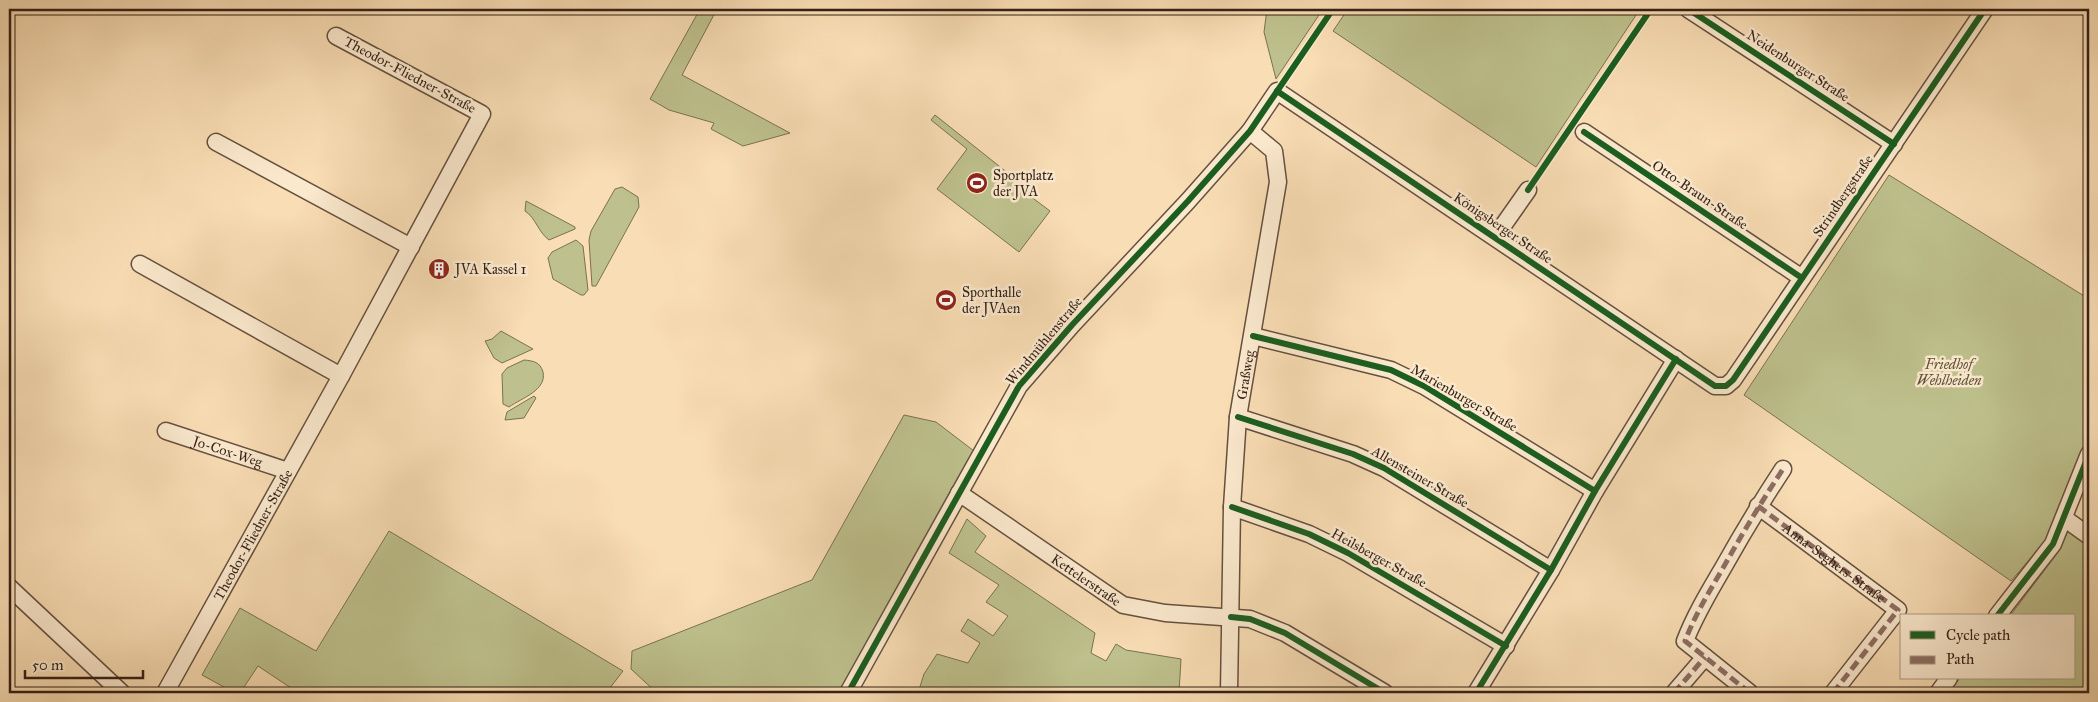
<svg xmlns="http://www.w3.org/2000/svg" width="2098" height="702" font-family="'IM FELL Great Primer',serif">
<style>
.green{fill:#bec18d;stroke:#7a7152}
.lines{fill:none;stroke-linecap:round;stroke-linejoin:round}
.minor-casing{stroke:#66503e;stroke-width:19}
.minor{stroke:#fbe9ce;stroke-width:16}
.quiet{stroke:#8d6e63;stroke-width:5;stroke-dasharray:10 5;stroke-linecap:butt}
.cycleway-casing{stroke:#fbe9ce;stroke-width:9}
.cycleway{stroke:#1b5e20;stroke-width:6}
.labels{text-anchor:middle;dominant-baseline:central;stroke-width:5;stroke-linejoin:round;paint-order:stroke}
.street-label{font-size:14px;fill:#352117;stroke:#fbe9ce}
.poi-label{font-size:14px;fill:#352117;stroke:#fbe9ce;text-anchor:start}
.park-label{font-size:14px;font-style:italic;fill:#5e513a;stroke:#fbe9ce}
</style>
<rect width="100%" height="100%" fill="#f9ddb4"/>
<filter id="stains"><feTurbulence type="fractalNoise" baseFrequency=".004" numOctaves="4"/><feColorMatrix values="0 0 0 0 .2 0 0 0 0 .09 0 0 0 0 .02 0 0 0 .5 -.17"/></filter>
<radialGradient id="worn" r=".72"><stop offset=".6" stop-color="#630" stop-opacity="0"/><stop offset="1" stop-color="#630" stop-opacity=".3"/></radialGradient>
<g class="green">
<path d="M 700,9 L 717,9 L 682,75 L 790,133 L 743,146 L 711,129 L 714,123 L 669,110 L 650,99 Z"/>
<path d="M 1267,9 L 1323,9 L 1276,79 L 1264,32 Z"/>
<path d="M 1348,9 L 1640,9 L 1536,167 L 1333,31 Z"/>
<path d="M 935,115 L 1009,174 L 1006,178 L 1050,211 L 1019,252 L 937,189 L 967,149 L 931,120 Z"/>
<path d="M 1889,175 L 2089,299 L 2089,438 L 2047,539 L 2011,581 L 1744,395 Z"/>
<path d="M 622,187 L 638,197 L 639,207 L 596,286 L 592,286 L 589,240 L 591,231 L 615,189 Z"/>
<path d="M 526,201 L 575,227 L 575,229 L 549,240 C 538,232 536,218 525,211 Z"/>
<path d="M 576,240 L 583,246 L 588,290 L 584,295 L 581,295 L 553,279 L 548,258 L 552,252 Z"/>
<path d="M 501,331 L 533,349 L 502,363 L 494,358 L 485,341 L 492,339 Z"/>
<path d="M 524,360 C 534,361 540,362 543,372 C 547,390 522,398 509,407 L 503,404 L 502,374 L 507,368 Z"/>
<path d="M 534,396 L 536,398 L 524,418 L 505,420 L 507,412 Z"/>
<path d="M 904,415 L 936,422 L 974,451 L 841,693 L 657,693 L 631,669 L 632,651 L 812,580 Z"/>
<path d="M 967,519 L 986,536 L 975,552 L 1095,633 L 1091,653 L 1106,661 L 1116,644 L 1126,650 L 1181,659 L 1179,693 L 918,693 L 924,674 L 937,654 L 968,663 L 980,643 L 961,631 L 968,619 L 993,636 L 1008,616 L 986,602 L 999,585 L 949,553 Z"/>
<path d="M 389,531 L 623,671 L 606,693 L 293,693 L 294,690 L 258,666 L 240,693 L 235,693 L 202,675 L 240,608 L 316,651 Z"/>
<path d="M 2068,531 L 2089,545 L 2089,693 L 1948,693 L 1960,678 L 2074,678 L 2074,616 L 2010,616 L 2059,551 Z"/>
</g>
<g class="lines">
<g class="minor-casing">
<g id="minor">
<path d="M 1688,9 L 1894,144"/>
<path d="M 1584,132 L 1802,278"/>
<path d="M 216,142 L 411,247"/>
<path d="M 1495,237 L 1528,190"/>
<path d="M 140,264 L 341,376"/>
<path d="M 1253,336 L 1391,370 L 1424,386 L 1595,491"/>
<path d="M 1238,417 L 1353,454 L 1384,468 L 1551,570"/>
<path id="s1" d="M 166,431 L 288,471"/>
<path id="s2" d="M 959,493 L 1123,605 L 1165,613 L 1250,619 L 1285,633 L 1385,693"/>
<path d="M 1758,506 L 1898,610 L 1833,693"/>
<path d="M 1232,507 L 1309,534 L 1348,553 L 1506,646"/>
<path d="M 2064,518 L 2089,536"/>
<path d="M 9,587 L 122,693"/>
<path d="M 1997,616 L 2053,544 L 2089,454"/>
<path id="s3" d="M 165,693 L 341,376 L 482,114 L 336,36"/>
<path d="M 848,693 L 1019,386 L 1072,325 L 1188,201 L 1250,131 L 1277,91 L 1715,386 L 1726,386 L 1733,380 L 1985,9"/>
<path id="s4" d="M 1229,693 L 1232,507 L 1238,417 L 1278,182 L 1274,151 L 1250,131"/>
<path d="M 1476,693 L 1551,570 L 1595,491 L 1676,359"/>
<path d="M 1674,693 L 1705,657"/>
<path d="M 1750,693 L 1685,641 C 1695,615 1709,592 1723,568 C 1742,534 1762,501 1783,469"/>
<path d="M 1938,693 L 1949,678"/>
</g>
</g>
<use href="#minor" class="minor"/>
<g class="quiet">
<path id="s5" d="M 1758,506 L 1898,610 L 1833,693"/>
<path d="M 1674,693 L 1705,657"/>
<path d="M 1750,693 L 1685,641 C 1695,615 1709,592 1723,568 C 1742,534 1762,501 1783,469"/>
</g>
<g class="cycleway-casing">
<g id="cycleway">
<path d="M 1688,9 L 1894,144"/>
<path d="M 1277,91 L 1715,386 L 1726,386 L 1733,380 L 1985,9"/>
<path d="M 1584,132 L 1802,278"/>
<path d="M 1528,190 L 1651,9"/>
<path d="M 1253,336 L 1391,370 L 1424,386 L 1595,491"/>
<path d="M 1238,417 L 1353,454 L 1384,468 L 1551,570"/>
<path d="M 1232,507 L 1309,534 L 1348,553 L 1506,646"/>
<path d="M 1997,616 L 2053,544 L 2089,454"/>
<path d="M 1231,617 L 1250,619 L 1285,633 L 1385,693"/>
<path d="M 848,693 L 1019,386 L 1072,325 L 1188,201 L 1250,131 L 1333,9"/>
<path d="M 1476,693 L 1551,570 L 1595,491 L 1676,359"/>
</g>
</g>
<use href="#cycleway" class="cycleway"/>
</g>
<defs>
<g id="stadium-disc" transform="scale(1.125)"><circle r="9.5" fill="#8f2418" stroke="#fbe9ce"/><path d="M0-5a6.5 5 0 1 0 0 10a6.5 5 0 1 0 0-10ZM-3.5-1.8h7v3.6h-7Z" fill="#fff"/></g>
<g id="building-disc" transform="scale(1.125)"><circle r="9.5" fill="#8f2418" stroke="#fbe9ce"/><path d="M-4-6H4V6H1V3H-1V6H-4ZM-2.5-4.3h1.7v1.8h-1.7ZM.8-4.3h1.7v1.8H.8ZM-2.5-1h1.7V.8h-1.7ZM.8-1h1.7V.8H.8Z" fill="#fff"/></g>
</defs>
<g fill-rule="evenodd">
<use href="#stadium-disc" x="977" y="183"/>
<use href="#building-disc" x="439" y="269"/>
<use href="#stadium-disc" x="946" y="300"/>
</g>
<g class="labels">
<g class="street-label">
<text transform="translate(1798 66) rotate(33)">Neidenburger Straße</text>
<text transform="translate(410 75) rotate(28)">Theodor-Fliedner-Straße</text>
<text transform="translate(1700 195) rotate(34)">Otto-Braun-Straße</text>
<text transform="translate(1843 196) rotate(-56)">Strindbergstraße</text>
<text transform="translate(1503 228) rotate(34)">Königsberger Straße</text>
<text transform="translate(1044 341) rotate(-50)">Windmühlenstraße</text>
<text stroke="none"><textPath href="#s4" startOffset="319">Graßweg</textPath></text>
<text transform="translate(1464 398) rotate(30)">Marienburger Straße</text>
<text stroke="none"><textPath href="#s1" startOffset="65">Jo-Cox-Weg</textPath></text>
<text transform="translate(1420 477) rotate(30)">Allensteiner Straße</text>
<text stroke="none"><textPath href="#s3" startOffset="181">Theodor-Fliedner-Straße</textPath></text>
<text transform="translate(1379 558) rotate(29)">Heilsberger Straße</text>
<text stroke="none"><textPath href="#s5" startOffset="95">Anna-Seghers-Straße</textPath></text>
<text stroke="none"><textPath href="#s2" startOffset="154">Kettelerstraße</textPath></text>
</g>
<g class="poi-label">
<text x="993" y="175">Sportplatz<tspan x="993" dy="16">der JVA</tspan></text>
<text x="455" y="269">JVA Kassel 1</text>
<text x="962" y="292">Sporthalle<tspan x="962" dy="16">der JVAen</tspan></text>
</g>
<g class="park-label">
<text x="1949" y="364">Friedhof<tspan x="1949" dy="16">Wehlheiden</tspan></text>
</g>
</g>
<rect width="2098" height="702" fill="none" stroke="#f9ddb4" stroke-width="30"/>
<rect x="10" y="10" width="2078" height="682" fill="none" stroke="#352117" stroke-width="2.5"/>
<rect x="15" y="15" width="2068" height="672" fill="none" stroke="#352117"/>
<rect x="1900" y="614" width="175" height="65" fill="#fbe9ce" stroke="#ac9985"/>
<rect x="1910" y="631" width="25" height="8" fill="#1b5e20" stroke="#ac9985"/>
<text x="1946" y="640" font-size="15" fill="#352117">Cycle path</text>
<rect x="1910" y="656" width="25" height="8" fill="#8d6e63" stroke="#ac9985"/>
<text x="1946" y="664" font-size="15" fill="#352117">Path</text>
<path d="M25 670v8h118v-8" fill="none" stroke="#352117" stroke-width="2.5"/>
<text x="32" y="670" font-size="15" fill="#352117" stroke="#fbe9ce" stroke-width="4" paint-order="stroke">50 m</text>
<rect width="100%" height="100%" filter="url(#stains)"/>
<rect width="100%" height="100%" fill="url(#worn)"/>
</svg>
